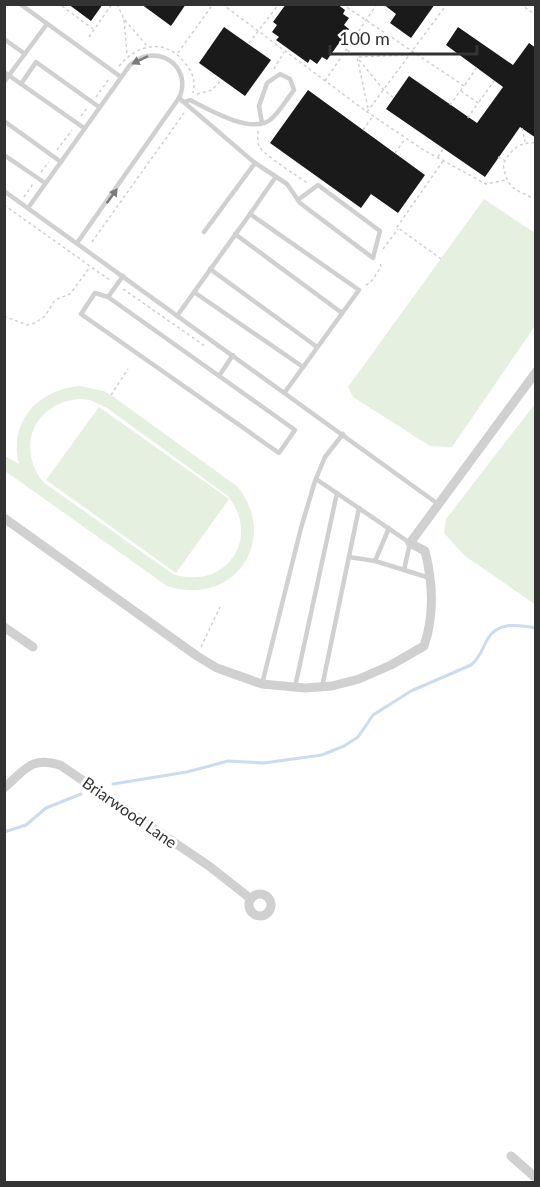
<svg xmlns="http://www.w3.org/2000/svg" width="540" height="1187" font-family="Lato,sans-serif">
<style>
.pitch{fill:#e6f0e0;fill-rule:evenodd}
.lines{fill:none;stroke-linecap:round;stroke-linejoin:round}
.stream{stroke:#ccdcf0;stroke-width:3}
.building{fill:#1a1a1a}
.path{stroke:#d0d0d0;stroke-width:1.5;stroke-dasharray:3 3;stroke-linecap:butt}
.service{stroke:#d0d0d0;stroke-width:4.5}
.minor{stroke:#d0d0d0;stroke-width:9}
.oneway{fill:#7a7a7a}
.labels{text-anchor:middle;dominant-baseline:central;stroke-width:6;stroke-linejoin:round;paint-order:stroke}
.street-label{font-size:16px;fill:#333;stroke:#fff}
</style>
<rect width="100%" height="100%" fill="#fff"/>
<g class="pitch">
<path d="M 484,199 L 535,233 L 535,326 L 452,447 L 430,446 L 353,397 L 348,387 Z"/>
<path d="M 80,386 L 104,391 L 114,397 L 238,487 C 280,541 233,608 167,586 L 5,471 L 5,456 L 19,464 C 8,421 39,389 80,386 ZM 80,399 L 90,400 L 107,408 L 228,496 C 262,539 225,591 173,574 L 43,482 C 15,446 35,402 80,399 Z"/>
<path d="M 534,405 L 536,406 L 535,603 L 533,603 L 465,556 L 444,533 L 446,519 Z"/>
<path d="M 99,407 L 229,499 L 176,573 L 46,480 Z"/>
</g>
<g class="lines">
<g class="stream">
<path d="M 113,784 L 187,772 L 228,761 L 264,763 L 322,755 L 344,746 L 358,737 L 373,715 L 411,691 L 471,665 C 480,658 482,649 487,640 C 497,621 518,625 536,628"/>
<path d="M 4,832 L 26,825 L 46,808 L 81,794"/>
</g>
</g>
<g class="building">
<path d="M 68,4 L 103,4 L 91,21 Z"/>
<path d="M 141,4 L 186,4 L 171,26 Z"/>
<path d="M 286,4 L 337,4 L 345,10 L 343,14 L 349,18 L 344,25 L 349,29 L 327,60 L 322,57 L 317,64 L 310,59 L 308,63 L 276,40 L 279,37 L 272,32 L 277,25 L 273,22 Z"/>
<path d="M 383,4 L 435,4 L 411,38 L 390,23 L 396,14 Z"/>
<path d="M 224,27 L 271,60 L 245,96 L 199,63 Z"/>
<path d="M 458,27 L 513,65 L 529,43 L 536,48 L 536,138 L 520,127 L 485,177 L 386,109 L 409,76 L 477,123 L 503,87 L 446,45 Z"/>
<path d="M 308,90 L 425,175 L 398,213 L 371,194 L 361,208 L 270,143 Z"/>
</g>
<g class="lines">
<g class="path">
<path d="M 60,4 L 63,4"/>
<path d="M 117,4 L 124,19 L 148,47"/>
<path d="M 222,4 L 367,112 L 422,149 L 486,184 L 506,180"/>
<path d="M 342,4 L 464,86 L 450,105"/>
<path d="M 520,4 L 536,15"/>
<path d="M 62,6 L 93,29"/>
<path d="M 124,20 L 127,54"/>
<path d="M 89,37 L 112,4"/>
<path d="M 249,43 L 279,4"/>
<path d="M 347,50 L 356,56"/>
<path d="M 178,53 L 213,4"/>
<path d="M 359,60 L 383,89 L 394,98"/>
<path d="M 119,66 C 137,44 165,38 184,62 C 192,71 196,80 193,93"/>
<path d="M 274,69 L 284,52"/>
<path d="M 325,81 L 377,4"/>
<path d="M 465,85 L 477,67"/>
<path d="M 461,91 L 478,103 L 467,119"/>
<path d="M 197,94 L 212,90 L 221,80"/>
<path d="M 96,97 L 109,79"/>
<path d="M 479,102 L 494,81"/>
<path d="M 368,108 L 357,57 L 408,55"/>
<path d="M 367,112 L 447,4"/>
<path d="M 81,116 L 87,108"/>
<path d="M 522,128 L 525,142"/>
<path d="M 363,130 L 372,117"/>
<path d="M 258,131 C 258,135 257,142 259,146 C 261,153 300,178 309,184"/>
<path d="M 57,150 L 72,130"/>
<path d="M 395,153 L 405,139"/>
<path d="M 438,157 L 443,149"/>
<path d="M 498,157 L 504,160"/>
<path d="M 41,172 L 49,162"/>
<path d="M 24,197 L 33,184"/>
<path d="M 531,197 C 511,188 507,186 503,164 C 510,151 519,141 536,143"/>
<path d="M 4,205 L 111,281"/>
<path d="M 92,242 L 184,113"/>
<path d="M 383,249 L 398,229"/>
<path d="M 441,259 L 397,227 L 443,161"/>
<path d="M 366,285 L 371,282 L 381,267 L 380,261"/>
<path d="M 123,289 L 205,346"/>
<path d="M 4,316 L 27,325 L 35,323 L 45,316 L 55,300 L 70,294 L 90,267"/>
<path d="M 111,395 L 128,369"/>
<path d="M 201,647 L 220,607"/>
</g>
<g class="service">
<path d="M 20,4 L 121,77"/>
<path d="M 4,39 L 25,54"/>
<path d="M 4,72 L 84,128"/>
<path d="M 4,82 L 47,24"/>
<path d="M 21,84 L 36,62 L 99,107"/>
<path d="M 179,98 L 255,163 L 287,184 L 300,203 L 373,258 L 380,231 L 318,185 L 298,200"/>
<path d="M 185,102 L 190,100 C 209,110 251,134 270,120 C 279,113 287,99 294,90 L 290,79 L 280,74 L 267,83 L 259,106 L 262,123"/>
<path d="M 4,121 L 61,162"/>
<path d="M 4,155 L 45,183"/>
<path d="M 275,178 L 250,214 L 359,290 L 285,392"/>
<path d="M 4,191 L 438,504"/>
<path d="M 28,208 L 130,65 C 135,61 140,57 147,56 C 172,52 190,75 179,98 L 77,243"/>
<path d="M 204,232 L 255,163"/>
<path d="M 235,234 L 342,313"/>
<path d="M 210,269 L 317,347"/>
<path d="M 194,292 L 303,367"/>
<path d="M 108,297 L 95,293 L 81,314 L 279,453 L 295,430 L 108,297 L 123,276"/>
<path d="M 177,316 L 250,214"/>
<path d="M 219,376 L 233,355"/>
<path d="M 316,479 L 410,543 L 404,570"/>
<path d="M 349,557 L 375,561 L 389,528"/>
<path d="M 375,561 L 430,578"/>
<path d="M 262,684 L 301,528 L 315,481 L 325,457 L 343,434"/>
<path d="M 295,687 L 337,493"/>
<path d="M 322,687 L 359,508"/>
</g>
<g class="minor">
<path d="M 4,518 L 197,656 L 217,668 L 262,684 L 305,688 L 332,686 L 359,679 L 391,665 L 424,646 C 435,614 433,583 425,551 L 410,543 L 536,372"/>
<path d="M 4,627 L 33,647"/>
<path d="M 4,788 C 25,770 31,756 60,765 L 209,866 L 251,899"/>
<circle cx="260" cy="905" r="11"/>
<path d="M 511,1156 L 536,1178"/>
</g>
</g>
<defs><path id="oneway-solid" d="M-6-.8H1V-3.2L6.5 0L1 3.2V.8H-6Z" transform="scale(1.5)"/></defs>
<g class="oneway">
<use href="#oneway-solid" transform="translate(140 60) rotate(154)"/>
<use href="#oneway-solid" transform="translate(112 196) rotate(-54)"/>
</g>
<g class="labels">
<g class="street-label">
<text transform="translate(130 812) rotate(35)">Briarwood Lane</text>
</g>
</g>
<rect width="540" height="1187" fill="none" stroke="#333333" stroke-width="12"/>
<path d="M330 45v9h147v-9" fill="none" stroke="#333333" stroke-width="3"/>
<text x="339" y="45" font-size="18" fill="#333333" stroke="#ffffff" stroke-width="4.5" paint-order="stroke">100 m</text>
</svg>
